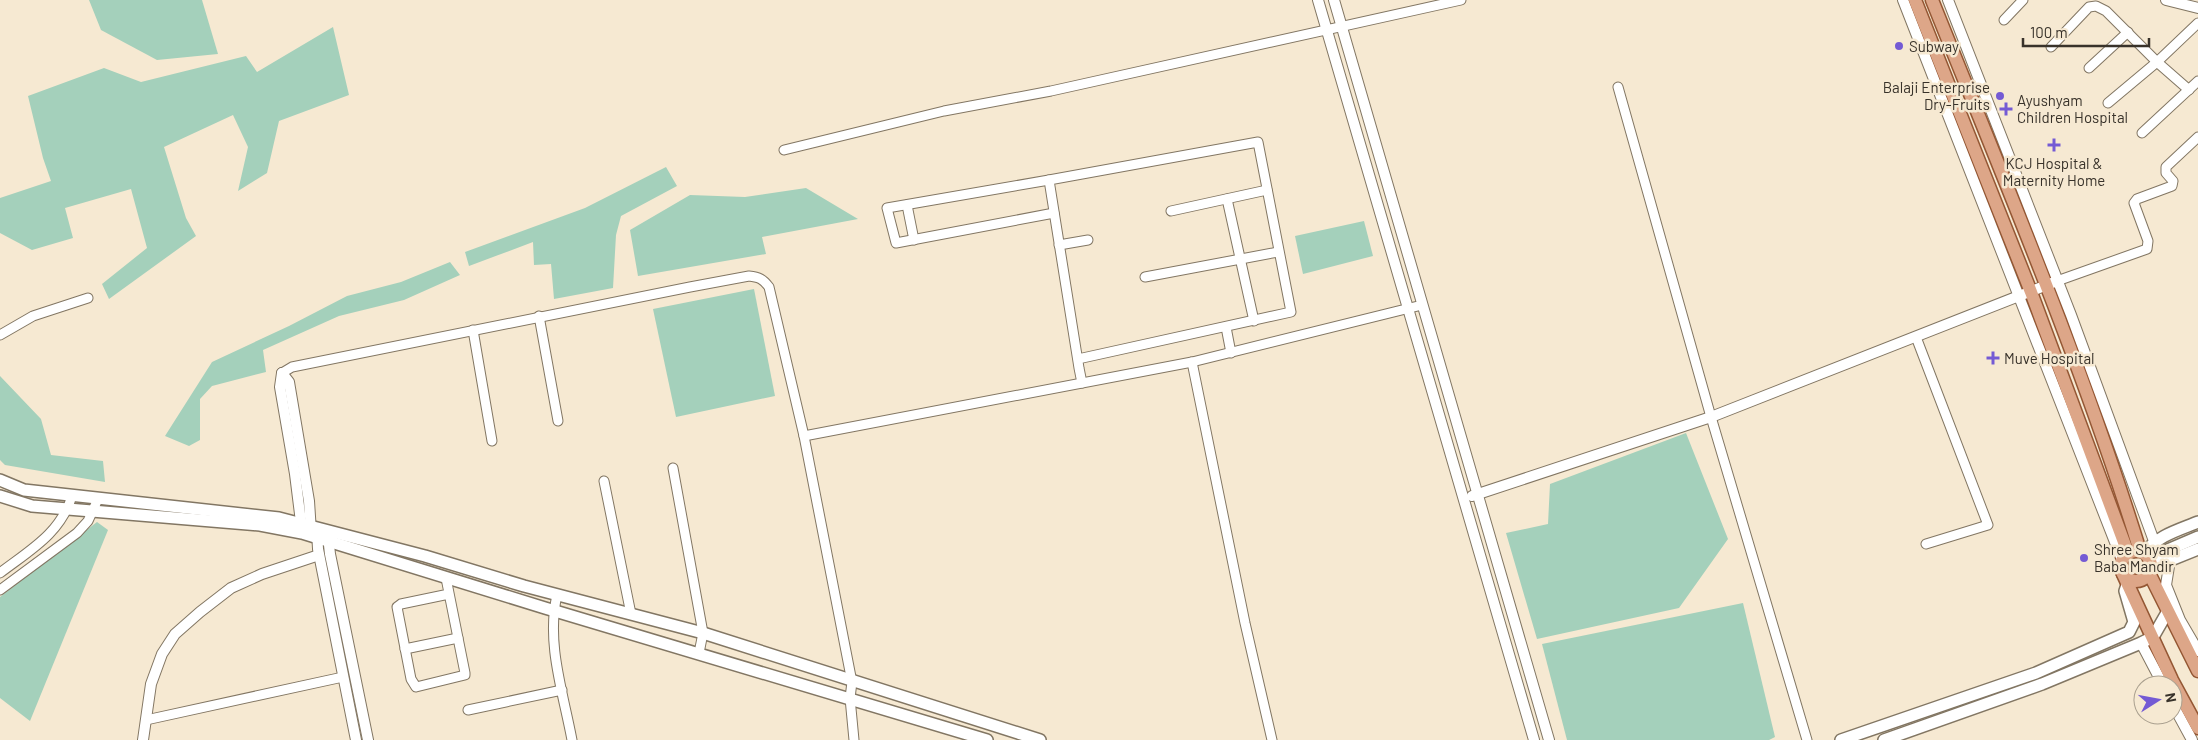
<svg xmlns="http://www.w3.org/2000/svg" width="2198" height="740" font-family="Barlow,sans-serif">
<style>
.green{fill:#a4d0bb}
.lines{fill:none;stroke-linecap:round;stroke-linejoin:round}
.minor-casing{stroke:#827663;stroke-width:11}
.tertiary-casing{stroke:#827663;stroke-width:12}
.secondary-casing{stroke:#827663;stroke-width:14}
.primary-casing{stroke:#945734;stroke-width:15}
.minor{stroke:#fff;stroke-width:9}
.tertiary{stroke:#fff;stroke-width:10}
.secondary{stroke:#fff;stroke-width:11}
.primary{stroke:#dda688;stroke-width:12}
.poi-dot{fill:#745ad4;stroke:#f6e9d2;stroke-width:2}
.labels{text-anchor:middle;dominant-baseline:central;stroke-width:5;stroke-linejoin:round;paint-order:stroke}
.poi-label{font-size:15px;fill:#38322a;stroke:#f6e9d2;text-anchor:start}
</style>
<rect width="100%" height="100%" fill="#f6e9d2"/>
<g class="green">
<path d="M 89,0 L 202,0 L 218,54 L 157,60 L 101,30 Z"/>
<path d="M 333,27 L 349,95 L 279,121 L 267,173 L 238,191 L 248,147 L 233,115 L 164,147 L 186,218 L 196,236 L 109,299 L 102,284 L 147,248 L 131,189 L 65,208 L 73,238 L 32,250 L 0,233 L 0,198 L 51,181 L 43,158 L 28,96 L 104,68 L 141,82 L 246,56 L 257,72 Z"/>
<path d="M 666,167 L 677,186 L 621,216 L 616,235 L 613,288 L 554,299 L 551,264 L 534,265 L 533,242 L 469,266 L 465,252 L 585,208 Z"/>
<path d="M 806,188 L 858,219 L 762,237 L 766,254 L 638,276 L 630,230 L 690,195 L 745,197 Z"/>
<path d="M 1364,221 L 1373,256 L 1303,274 L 1295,236 Z"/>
<path d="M 450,262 L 460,275 L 404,300 L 339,316 L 263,350 L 266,372 L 212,386 L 200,399 L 200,440 L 189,446 L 165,436 L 212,362 L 289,326 L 347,296 L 401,282 Z"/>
<path d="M 754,289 L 775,396 L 676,417 L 653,309 Z"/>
<path d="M 0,376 L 41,419 L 51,455 L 103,461 L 105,482 L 5,465 L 0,460 Z"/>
<path d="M 1686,433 L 1728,539 L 1679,608 L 1537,639 L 1506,533 L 1548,524 L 1550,484 Z"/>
<path d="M 97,522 L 108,530 L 30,721 L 0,698 L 0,597 Z"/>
<path d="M 1743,603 L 1775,737 L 1769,740 L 1567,740 L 1542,644 Z"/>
</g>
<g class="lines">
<g class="minor-casing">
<g id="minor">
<path d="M 2004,20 L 2023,0"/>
<path d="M 2051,47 L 2089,7 L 2096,6 L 2106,11 L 2157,62 L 2189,90"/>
<path d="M 2089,68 L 2128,32"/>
<path d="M 1618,87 L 1711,417 L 1807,740"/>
<path d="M 2108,103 L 2157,62 L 2198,23"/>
<path d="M 2142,133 L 2198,81"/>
<path d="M 784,150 L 944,111 L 1051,91 L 1461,0"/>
<path d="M 1049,180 L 887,208 L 896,243 L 1054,213"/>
<path d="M 1227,199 L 1254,321"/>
<path d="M 907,205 L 914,240"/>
<path d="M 1171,211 L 1267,190"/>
<path d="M 1059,245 L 1088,240"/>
<path d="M 1145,277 L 1278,252"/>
<path d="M 2057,281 L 2147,249 L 2148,241 L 2134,203 L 2137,199 L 2172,186 L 2173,181 L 2166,173 L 2166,167 L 2198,137"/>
<path d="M 539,316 L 558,421"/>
<path d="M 1226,327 L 1231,353"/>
<path d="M 473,330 L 492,441"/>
<path d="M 0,335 L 33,316 L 88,298"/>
<path d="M 1916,337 L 1988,525 L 1926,544"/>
<path d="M 1078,359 L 1291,312 L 1258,142 L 1049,180 L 1079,368 L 1082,383"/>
<path d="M 1192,362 L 1245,623 L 1272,740"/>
<path d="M 282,373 L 292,367 L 690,287 L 749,276 C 759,277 763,279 769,287 L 804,436 L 852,682 L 850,698 L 854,740"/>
<path d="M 804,436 L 1192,362 L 1422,305"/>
<path d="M 673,468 L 703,633 L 699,653"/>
<path d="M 604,481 L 631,614"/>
<path d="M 0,573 C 30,550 60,534 72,496"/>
<path d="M 446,578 L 465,673 L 465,675 L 416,687 L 411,679 L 397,607 L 401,604 L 449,594"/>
<path d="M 0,590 L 77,533 L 88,521 L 98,499"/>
<path d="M 557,595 C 546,643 563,692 572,740"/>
<path d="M 405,649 L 458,638"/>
<path d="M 468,710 L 562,690"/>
<path d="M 146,720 L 343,677"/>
</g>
</g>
<g class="tertiary-casing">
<g id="tertiary">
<path d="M 1318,0 L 1534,740"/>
<path d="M 1334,0 L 1549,740"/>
<path d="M 1903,0 L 2122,560"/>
<path d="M 1948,0 L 2071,315 L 2154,541"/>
<path d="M 2166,0 L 2198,8"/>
<path d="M 282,373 L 289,382 L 309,501 L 311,532"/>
<path d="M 282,373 L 280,387 L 295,474 L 302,530"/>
<path d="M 1472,496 L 1711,417 L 2057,281"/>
<path d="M 317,530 L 318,549 L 356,740"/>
<path d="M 328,536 L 330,554 L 368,740"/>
<path d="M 2170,560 L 2166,585 L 2180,620 L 2198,651"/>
<path d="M 2141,643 L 2163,685"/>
<path d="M 2173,705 L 2192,740"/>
<path d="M 143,740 L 151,684 L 162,654 L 175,634 L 200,612 L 231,588 L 262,574 L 319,555"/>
</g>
</g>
<g class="secondary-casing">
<g id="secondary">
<path d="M 0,480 L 24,490 L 279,518 L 425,556 L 524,586 L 703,633 L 1040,740"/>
<path d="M 0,496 L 32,506 L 260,525 L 302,533 L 545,608 L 987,740"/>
<path d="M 2144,553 C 2159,535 2176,531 2198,522"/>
<path d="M 2149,558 L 2198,537"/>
<path d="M 2151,568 L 2198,549"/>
<path d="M 1841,740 L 2036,673 L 2129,632 L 2134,622 L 2125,591 L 2127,585"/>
<path d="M 1884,740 L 2042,684 L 2141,643 L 2153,637 L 2168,611"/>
</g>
</g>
<g class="primary-casing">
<g id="primary">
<path d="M 1915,0 L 2031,292 L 2128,553"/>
<path d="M 1932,0 C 2005,182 2082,363 2140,551"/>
<circle cx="2136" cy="566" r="15"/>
<path d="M 2149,573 L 2198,671"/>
<path d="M 2123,574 L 2172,680 L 2198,728"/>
</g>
</g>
<use href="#minor" class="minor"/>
<use href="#tertiary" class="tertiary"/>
<use href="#secondary" class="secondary"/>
<use href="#primary" class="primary"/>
</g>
<g class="poi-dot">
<circle cx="1899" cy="46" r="5"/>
<circle cx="2000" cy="96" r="5"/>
<path d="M2003.5 101.5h5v5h5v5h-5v5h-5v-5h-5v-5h5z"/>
<path d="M2051.5 137.5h5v5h5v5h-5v5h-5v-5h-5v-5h5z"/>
<path d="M1990.5 350.5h5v5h5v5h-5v5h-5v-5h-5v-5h5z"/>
<circle cx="2084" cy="558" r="5"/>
</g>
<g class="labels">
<g class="poi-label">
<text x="1909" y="46">Subway</text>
<text x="1990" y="87" text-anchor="end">Balaji Enterprise<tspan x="1990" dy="17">Dry-Fruits</tspan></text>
<text x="2017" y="100">Ayushyam<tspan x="2017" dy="17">Children Hospital</tspan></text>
<text x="2054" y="163" text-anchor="middle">KCJ Hospital &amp;<tspan x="2054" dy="17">Maternity Home</tspan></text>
<text x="2004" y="358">Muve Hospital</text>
<text x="2094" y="549">Shree Shyam<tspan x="2094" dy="17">Baba Mandir</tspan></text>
</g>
</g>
<g transform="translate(2158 700) rotate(79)"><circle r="24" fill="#f6e9d2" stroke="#aaa08f"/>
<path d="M0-4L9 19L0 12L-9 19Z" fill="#745ad4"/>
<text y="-8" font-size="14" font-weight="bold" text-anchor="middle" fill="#38322a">N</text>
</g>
<path d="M2023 38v8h126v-8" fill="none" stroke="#38322a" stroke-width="2.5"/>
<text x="2030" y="38" font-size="15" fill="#38322a" stroke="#f6e9d2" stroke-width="4" paint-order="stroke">100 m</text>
</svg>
